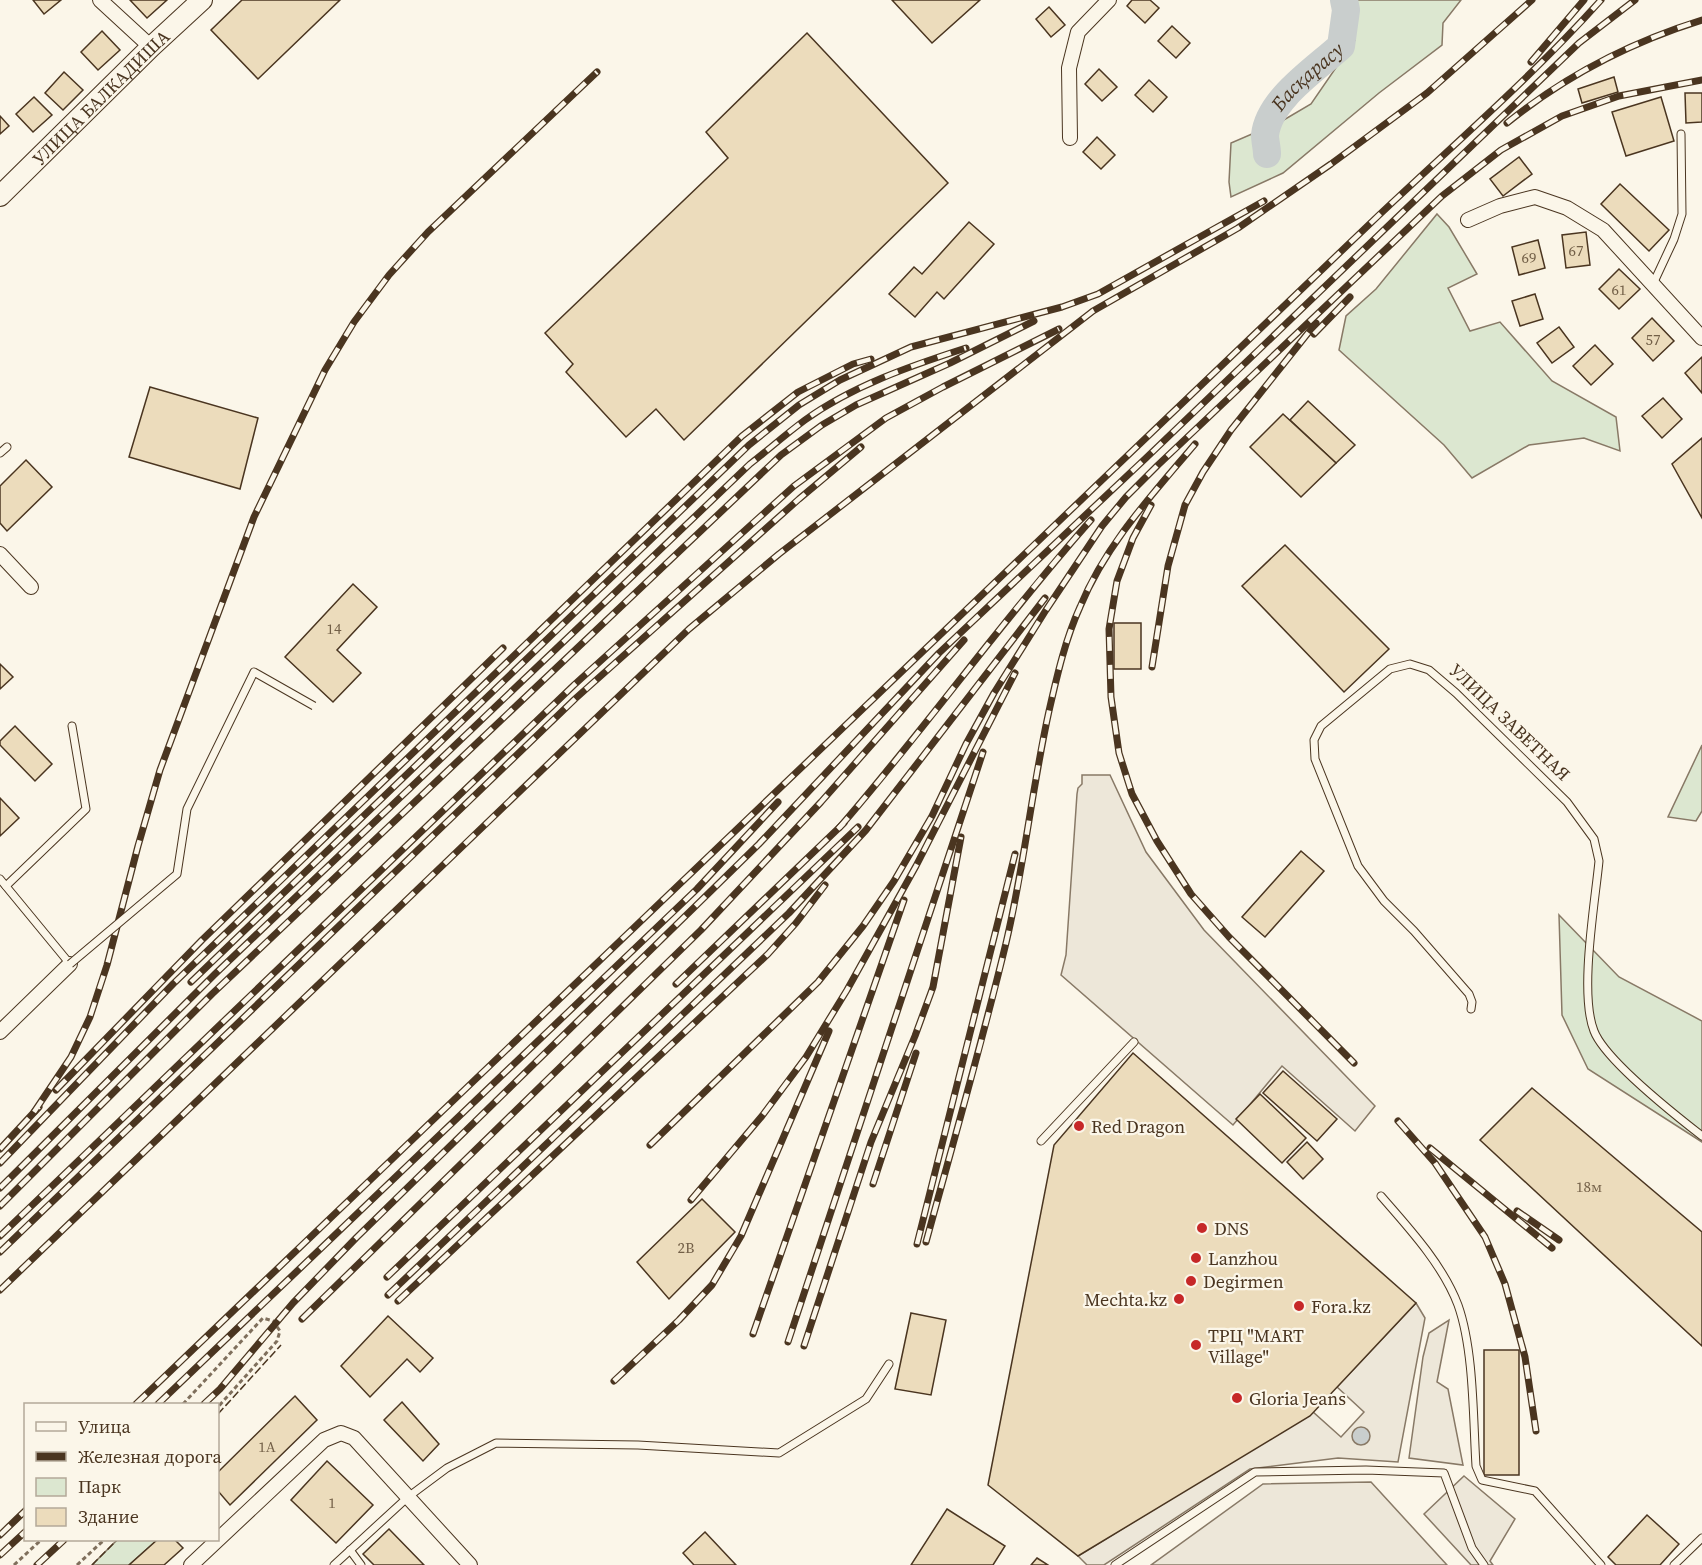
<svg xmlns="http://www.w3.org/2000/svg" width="1702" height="1565" font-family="'Source Serif 4',serif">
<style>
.green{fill:#dce7d0;stroke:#887966;stroke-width:1.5}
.parking{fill:#ede7d9;stroke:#887966;stroke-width:1.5}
.water{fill:#c9cecd;stroke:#887966;stroke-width:1.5}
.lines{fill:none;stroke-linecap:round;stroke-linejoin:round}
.river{stroke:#c9cecd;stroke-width:28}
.building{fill:#ecdcbc;stroke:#4a3520;stroke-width:1.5}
.lane-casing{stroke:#4a3520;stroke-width:9}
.street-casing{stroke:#4a3520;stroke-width:16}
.secondary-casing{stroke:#4a3520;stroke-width:22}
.path{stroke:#7f6f5c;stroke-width:3;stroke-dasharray:4.5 3;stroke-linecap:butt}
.lane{stroke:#fbf6e9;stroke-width:7}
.street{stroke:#fbf6e9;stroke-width:14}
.secondary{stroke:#fbf6e9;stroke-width:20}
.rail-casing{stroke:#4a3520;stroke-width:7}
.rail{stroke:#fbf6e9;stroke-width:4.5;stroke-dasharray:14;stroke-linecap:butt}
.lane-bridge-casing{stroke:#4a3520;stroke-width:9;stroke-linecap:butt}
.lane-bridge{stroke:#fbf6e9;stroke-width:7}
.fence{stroke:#4a3520;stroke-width:1.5;stroke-dasharray:8 3;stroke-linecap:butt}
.poi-dot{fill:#c62828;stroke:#fbf6e9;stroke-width:2}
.labels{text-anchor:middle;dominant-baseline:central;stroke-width:4.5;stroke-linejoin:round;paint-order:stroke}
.number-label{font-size:15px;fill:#725f47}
.street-label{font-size:18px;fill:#4a3520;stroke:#fbf6e9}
.poi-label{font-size:18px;fill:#4a3520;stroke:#fbf6e9;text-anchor:start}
.water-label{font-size:20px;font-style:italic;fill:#4a3520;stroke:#fbf6e9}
</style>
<rect width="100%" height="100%" fill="#fbf6e9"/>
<g class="green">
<path d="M 1354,0 L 1461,0 L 1443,23 L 1442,45 L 1379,93 L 1283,173 L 1231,197 L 1229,182 L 1231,143 L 1282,121 L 1311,104 L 1355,40 Z"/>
<path d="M 1437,214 L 1449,227 L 1477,274 L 1448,288 L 1470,331 L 1500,322 L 1552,381 L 1616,417 L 1620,451 L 1584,438 L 1529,445 L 1472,478 L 1444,445 L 1339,350 L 1346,316 L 1376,289 Z"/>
<path d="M 1702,745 L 1702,811 L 1696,821 L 1668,817 Z"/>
<path d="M 1559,915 L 1619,977 L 1702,1021 L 1702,1142 L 1588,1069 L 1562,1015 Z"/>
<path d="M 117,1540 L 157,1540 L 129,1565 L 92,1565 Z"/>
</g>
<g class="parking">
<path d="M 1082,775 L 1110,775 L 1146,852 L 1204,930 L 1375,1106 L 1355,1131 L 1282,1066 L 1233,1125 L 1061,975 L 1066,955 L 1077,794 L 1078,788 L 1082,784 Z"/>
<path d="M 1416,1303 L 1425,1318 L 1398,1462 L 1338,1458 L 1250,1469 L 1104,1565 L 1087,1565 L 1078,1556 L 1313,1412 L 1341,1437 L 1364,1412 L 1337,1387 Z"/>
<path d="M 1449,1320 L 1437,1382 L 1448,1389 L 1463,1465 L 1409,1458 L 1423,1357 L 1429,1333 Z"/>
<path d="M 1464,1476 L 1515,1519 L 1490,1561 L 1493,1565 L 1471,1565 L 1424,1514 Z"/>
<path d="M 1371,1482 L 1447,1565 L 1151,1565 L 1263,1484 Z"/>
</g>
<circle class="water" cx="1361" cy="1436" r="9"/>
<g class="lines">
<path class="river" id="s1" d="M 1267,154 C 1267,148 1265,141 1265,135 C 1269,99 1316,69 1341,46 L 1346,10 L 1344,0"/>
</g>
<g class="building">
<path d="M 33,0 L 61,0 L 44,14 Z"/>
<path d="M 130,0 L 167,0 L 147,18 Z"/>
<path d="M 242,0 L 340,0 L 258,79 L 211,30 Z"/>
<path d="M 892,0 L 980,0 L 932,43 Z"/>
<path d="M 1132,0 L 1150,0 L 1159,8 L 1145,23 L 1127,6 Z"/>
<path d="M 1049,7 L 1065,25 L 1051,37 L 1036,19 Z"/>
<path d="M 1172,26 L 1190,43 L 1176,58 L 1158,41 Z"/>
<path d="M 102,31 L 120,50 L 98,70 L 81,52 Z"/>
<path d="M 807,33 L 948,183 L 684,440 L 656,409 L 626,437 L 566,372 L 573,364 L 545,333 L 728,158 L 706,132 Z"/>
<path d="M 1099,69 L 1117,87 L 1102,101 L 1085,84 Z"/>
<path d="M 64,72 L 83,90 L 63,110 L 45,93 Z"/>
<path d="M 1614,77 L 1618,92 L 1582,103 L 1578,89 Z"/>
<path d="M 1149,80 L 1167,97 L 1153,112 L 1135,95 Z"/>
<path d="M 1685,93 L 1702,93 L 1702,122 L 1686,123 Z"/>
<path d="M 34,97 L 52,115 L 33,132 L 16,114 Z"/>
<path d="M 1661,97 L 1674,141 L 1626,156 L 1612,112 Z"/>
<path d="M 0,116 L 9,126 L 0,134 Z"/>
<path d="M 1097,137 L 1115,155 L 1101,169 L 1083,152 Z"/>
<path d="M 1519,157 L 1532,174 L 1503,196 L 1490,179 Z"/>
<path d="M 1620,184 L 1669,230 L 1649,251 L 1601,204 Z"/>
<path d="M 969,222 L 994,244 L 944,299 L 937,292 L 915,317 L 889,294 L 914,267 L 922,274 Z"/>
<path d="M 1586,232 L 1590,265 L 1566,268 L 1562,235 Z"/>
<path d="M 1538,240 L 1545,268 L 1519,275 L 1512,247 Z"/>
<path d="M 1619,269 L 1640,289 L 1619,309 L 1599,289 Z"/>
<path d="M 1535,294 L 1543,319 L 1520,326 L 1512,301 Z"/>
<path d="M 1652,318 L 1674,341 L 1653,361 L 1632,338 Z"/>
<path d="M 1559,327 L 1574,347 L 1552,363 L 1537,343 Z"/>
<path d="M 1595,345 L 1613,364 L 1591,385 L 1573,366 Z"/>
<path d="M 1702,357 L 1702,393 L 1685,373 Z"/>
<path d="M 150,387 L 258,418 L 240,489 L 129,457 Z"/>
<path d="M 1663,398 L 1682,419 L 1662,438 L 1642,416 Z"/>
<path d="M 1308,401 L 1355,445 L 1336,463 L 1290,420 Z"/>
<path d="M 1283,414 L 1336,463 L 1301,497 L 1250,447 Z"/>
<path d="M 1702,438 L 1702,518 L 1672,464 Z"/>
<path d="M 26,460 L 52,487 L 7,531 L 0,523 L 0,486 Z"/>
<path d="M 1285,545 L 1389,649 L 1344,692 L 1242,586 Z"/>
<path d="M 353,584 L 377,607 L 337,650 L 361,673 L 333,702 L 285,657 Z"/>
<rect x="1114" y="623" width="27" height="46"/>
<path d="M 0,664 L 13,677 L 0,689 Z"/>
<path d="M 15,726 L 52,764 L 35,781 L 0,745 L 0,741 Z"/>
<path d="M 0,798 L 19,818 L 0,836 Z"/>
<path d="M 1301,851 L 1324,871 L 1265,937 L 1242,917 Z"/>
<path d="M 1133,1053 L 1416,1303 L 1310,1416 L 1078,1556 L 988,1485 L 1054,1145 Z"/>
<path d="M 1283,1071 L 1337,1119 L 1317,1141 L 1263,1093 Z"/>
<path d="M 1532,1088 L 1702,1232 L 1702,1346 L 1480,1140 Z"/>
<path d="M 1260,1094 L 1306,1138 L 1282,1163 L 1236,1119 Z"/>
<path d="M 1307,1142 L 1323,1159 L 1303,1179 L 1287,1162 Z"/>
<path d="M 702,1199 L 735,1232 L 669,1299 L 637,1262 Z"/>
<path d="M 911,1313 L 946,1320 L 931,1395 L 895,1389 Z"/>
<path d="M 388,1316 L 433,1358 L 420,1372 L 407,1359 L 370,1397 L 341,1366 Z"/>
<rect x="1484" y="1350" width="35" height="125"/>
<path d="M 295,1396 L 317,1420 L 230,1505 L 218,1491 L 218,1472 Z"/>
<path d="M 402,1402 L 439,1444 L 423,1461 L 384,1420 Z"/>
<path d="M 327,1461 L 373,1505 L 336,1543 L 291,1500 Z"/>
<path d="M 947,1509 L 1005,1546 L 993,1565 L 911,1565 Z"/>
<path d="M 1647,1515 L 1679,1544 L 1660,1565 L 1616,1565 L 1608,1557 Z"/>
<path d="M 389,1529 L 424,1565 L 374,1565 L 363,1554 Z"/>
<path d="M 705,1532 L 736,1565 L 694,1565 L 683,1553 Z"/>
<path d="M 157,1540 L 175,1540 L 183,1548 L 164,1565 L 129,1565 Z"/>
<path d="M 1037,1558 L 1048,1565 L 1031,1565 Z"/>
</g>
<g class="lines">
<g class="lane-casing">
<g id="lane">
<path d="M 1653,284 L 1674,239 L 1682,214 L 1681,134"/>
<path d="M 0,453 L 7,447"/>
<path d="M 0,879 L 70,964"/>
<path d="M 6,886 L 86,809 L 72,726"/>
<path d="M 1471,1009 L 1472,1002 L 1469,994 L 1414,931 L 1384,901 L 1358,866 L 1315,759 L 1314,740 L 1321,726 L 1390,669 L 1410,664 L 1429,670 L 1456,693 L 1567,802 L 1594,839 L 1599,861 C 1595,903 1579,993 1594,1031 C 1605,1060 1675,1115 1702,1136"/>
<path d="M 1041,1141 L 1134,1042"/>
<path d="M 1381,1196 C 1409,1228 1443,1265 1458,1305 C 1474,1350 1473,1418 1476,1466 L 1482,1480 L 1535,1491 L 1601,1565"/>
<path d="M 350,1550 L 361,1565"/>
<path d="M 334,1565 L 408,1497 L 447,1468 L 496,1443 L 638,1445 L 779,1453 L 866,1399 L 889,1364"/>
<path d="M 1115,1565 L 1255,1472 L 1366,1470 L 1444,1473 L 1472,1548 L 1484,1565"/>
<path d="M 1674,1565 L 1702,1538"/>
</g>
</g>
<g class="street-casing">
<g id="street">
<path d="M 100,0 L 151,47"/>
<path d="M 1070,138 L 1069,68 L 1078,32 L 1109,0"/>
<path d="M 1468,220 L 1500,206 L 1535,197 L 1567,208 L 1603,230 L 1702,338"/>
<path d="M 0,554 L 31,587"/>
<path d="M 0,1032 L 70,964"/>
<path d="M 191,1565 L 324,1440 L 341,1433 L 354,1438 L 470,1565"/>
</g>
</g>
<g class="secondary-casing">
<g id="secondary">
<path id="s2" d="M 0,196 L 151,47 L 202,0"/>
</g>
</g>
<g class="path">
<path d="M 183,1404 L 263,1318 L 273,1321 L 280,1331 L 277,1341 L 218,1407"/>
<path d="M 14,1565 L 41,1540"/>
<path d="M 77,1565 L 104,1540"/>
</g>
<use href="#lane" class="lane"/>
<use href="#street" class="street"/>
<use href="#secondary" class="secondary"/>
<g class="rail-casing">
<g id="rail">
<path d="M 1531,62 L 1584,0"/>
<path d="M 1507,123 C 1565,76 1631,42 1702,20"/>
<path d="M 1314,334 L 1350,297"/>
<path d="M 1151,505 L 1133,538 L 1117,581 L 1109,629 L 1111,697 L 1119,753 L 1132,794 L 1157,841 L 1191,894 L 1229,937 L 1354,1063"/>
<path d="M 1152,667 L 1168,566 L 1185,505 L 1203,472 L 1231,430 L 1316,323"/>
<path d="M 839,828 C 926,728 1003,619 1091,520"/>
<path d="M 191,982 L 749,445 L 799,405 L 840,380 L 911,347 L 1062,307 L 1098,294 L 1264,201"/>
<path d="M 676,984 L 844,823"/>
<path d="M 56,1090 L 202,940 L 503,648"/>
<path d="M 34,1112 L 71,1057 L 90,1017 L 107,965 L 138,846 L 160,770 L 254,517 L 325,370 L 354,322 L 389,275 L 428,232 L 597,72"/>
<path d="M 1398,1121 L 1435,1163 L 1485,1237 L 1505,1284 L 1525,1357 L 1536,1431"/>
<path d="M 650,1145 L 818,982 L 863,926 L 894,881 L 932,816 L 966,744 L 994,693 L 1046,610 L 1102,526 L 1126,497 L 1158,465 L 1442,196 L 1501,150 L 1562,116 L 1619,96 L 1702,80"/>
<path d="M 1430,1148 L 1552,1248"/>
<path d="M 0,1149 L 39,1107"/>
<path d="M 0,1163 L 173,984 L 742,436 L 798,392 L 853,364 L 871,359"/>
<path d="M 873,1184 L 916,1053"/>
<path d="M 0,1188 L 215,974 L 750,464 C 768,450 786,434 805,420 C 852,386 910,366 966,348"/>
<path d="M 691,1200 L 762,1116 L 806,1057 L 847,990 L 916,866 L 1015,673"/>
<path d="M 0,1206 L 212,994 L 781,455 L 822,425 L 856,405 L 950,363 L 1034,321"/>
<path d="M 1517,1211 L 1559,1240"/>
<path d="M 0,1236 L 574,685 L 794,486 L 886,418 L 943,387 L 1059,329"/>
<path d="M 926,1242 C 953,1143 982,1043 1006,943 C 1024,867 1032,788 1049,711 C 1057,676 1065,640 1080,607 C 1106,544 1152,495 1195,444"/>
<path d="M 917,1244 L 1015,854"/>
<path d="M 0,1252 L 576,698 L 799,499 L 861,447"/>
<path d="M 387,1277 L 858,827"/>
<path d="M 0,1290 L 689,629 L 779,554 L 1093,311 L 1238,228 L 1331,164 L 1427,93 L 1532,0"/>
<path d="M 388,1295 L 789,913 L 866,830 L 1045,598"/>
<path d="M 398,1301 L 768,954 L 796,923 L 825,885"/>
<path d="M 302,1319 L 701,930 L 821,802 L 964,640"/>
<path d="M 753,1334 L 904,900"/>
<path d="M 788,1342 L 983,752"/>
<path d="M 804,1346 L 871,1142 L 915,1036 L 933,987 L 961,837"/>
<path d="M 614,1381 L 679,1320 L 712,1285 L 741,1236 L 829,1031"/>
<path d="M 136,1404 L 1378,216 C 1453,145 1532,77 1601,0"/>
<path d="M 158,1404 L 697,889 L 778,802"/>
<path d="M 204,1404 L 220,1389 L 293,1303 L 356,1238 L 759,844 L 939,653 L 1146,458 L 1579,43 L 1635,0"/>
<path d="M 0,1535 L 26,1510"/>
<path d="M 0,1555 L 26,1531"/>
<path d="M 37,1565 L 64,1540"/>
</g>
</g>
<use href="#rail" class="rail"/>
<g class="lane-bridge-casing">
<path id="lane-bridge" d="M 70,964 L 177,874 L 187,809 L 254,672 L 314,706"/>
</g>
<use href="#lane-bridge" class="lane-bridge"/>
<g class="fence">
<path d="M 218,1414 L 281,1345"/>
<path d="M 92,1565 L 117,1540"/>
</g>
</g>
<g class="poi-dot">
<circle cx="1079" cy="1126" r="6"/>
<circle cx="1202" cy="1228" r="6"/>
<circle cx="1196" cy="1258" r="6"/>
<circle cx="1191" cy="1281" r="6"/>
<circle cx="1179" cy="1299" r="6"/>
<circle cx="1299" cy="1306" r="6"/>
<circle cx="1196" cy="1345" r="6"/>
<circle cx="1237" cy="1398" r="6"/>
</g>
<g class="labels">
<g class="number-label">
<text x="1576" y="250">67</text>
<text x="1529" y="257">69</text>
<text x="1619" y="289">61</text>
<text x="1653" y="339">57</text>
<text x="334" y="628">14</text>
<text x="1589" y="1186">18м</text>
<text x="686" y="1247">2В</text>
<text x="267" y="1446">1А</text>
<text x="332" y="1502">1</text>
</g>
<g class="street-label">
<text stroke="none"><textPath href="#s2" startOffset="141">УЛИЦА БАЛКАДИША</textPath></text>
<text transform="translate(1510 722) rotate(44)">УЛИЦА ЗАВЕТНАЯ</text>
</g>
<g class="poi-label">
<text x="1091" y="1126">Red Dragon</text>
<text x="1214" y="1228">DNS</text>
<text x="1208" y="1258">Lanzhou</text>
<text x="1203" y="1281">Degirmen</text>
<text x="1167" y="1299" text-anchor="end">Mechta.kz</text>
<text x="1311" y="1306">Fora.kz</text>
<text x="1208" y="1335">ТРЦ "MART<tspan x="1208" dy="21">Village"</tspan></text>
<text x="1249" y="1398">Gloria Jeans</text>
</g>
<g class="water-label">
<text stroke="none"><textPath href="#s1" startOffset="93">Басқарасу</textPath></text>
</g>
</g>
<rect x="24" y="1403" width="195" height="138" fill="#fbf6e9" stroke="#b4a999" stroke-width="1.5"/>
<rect x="36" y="1422" width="30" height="9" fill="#fbf6e9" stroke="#b4a999" stroke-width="1.5"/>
<text x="78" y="1433" font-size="18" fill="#4a3520">Улица</text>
<rect x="36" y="1452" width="30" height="9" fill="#4a3520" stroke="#b4a999" stroke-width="1.5"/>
<text x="78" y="1463" font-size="18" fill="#4a3520">Железная дорога</text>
<rect x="36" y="1478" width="30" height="18" fill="#dce7d0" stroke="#b4a999" stroke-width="1.5"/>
<text x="78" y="1493" font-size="18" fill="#4a3520">Парк</text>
<rect x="36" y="1508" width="30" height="18" fill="#ecdcbc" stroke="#b4a999" stroke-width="1.5"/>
<text x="78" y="1523" font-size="18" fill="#4a3520">Здание</text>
</svg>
